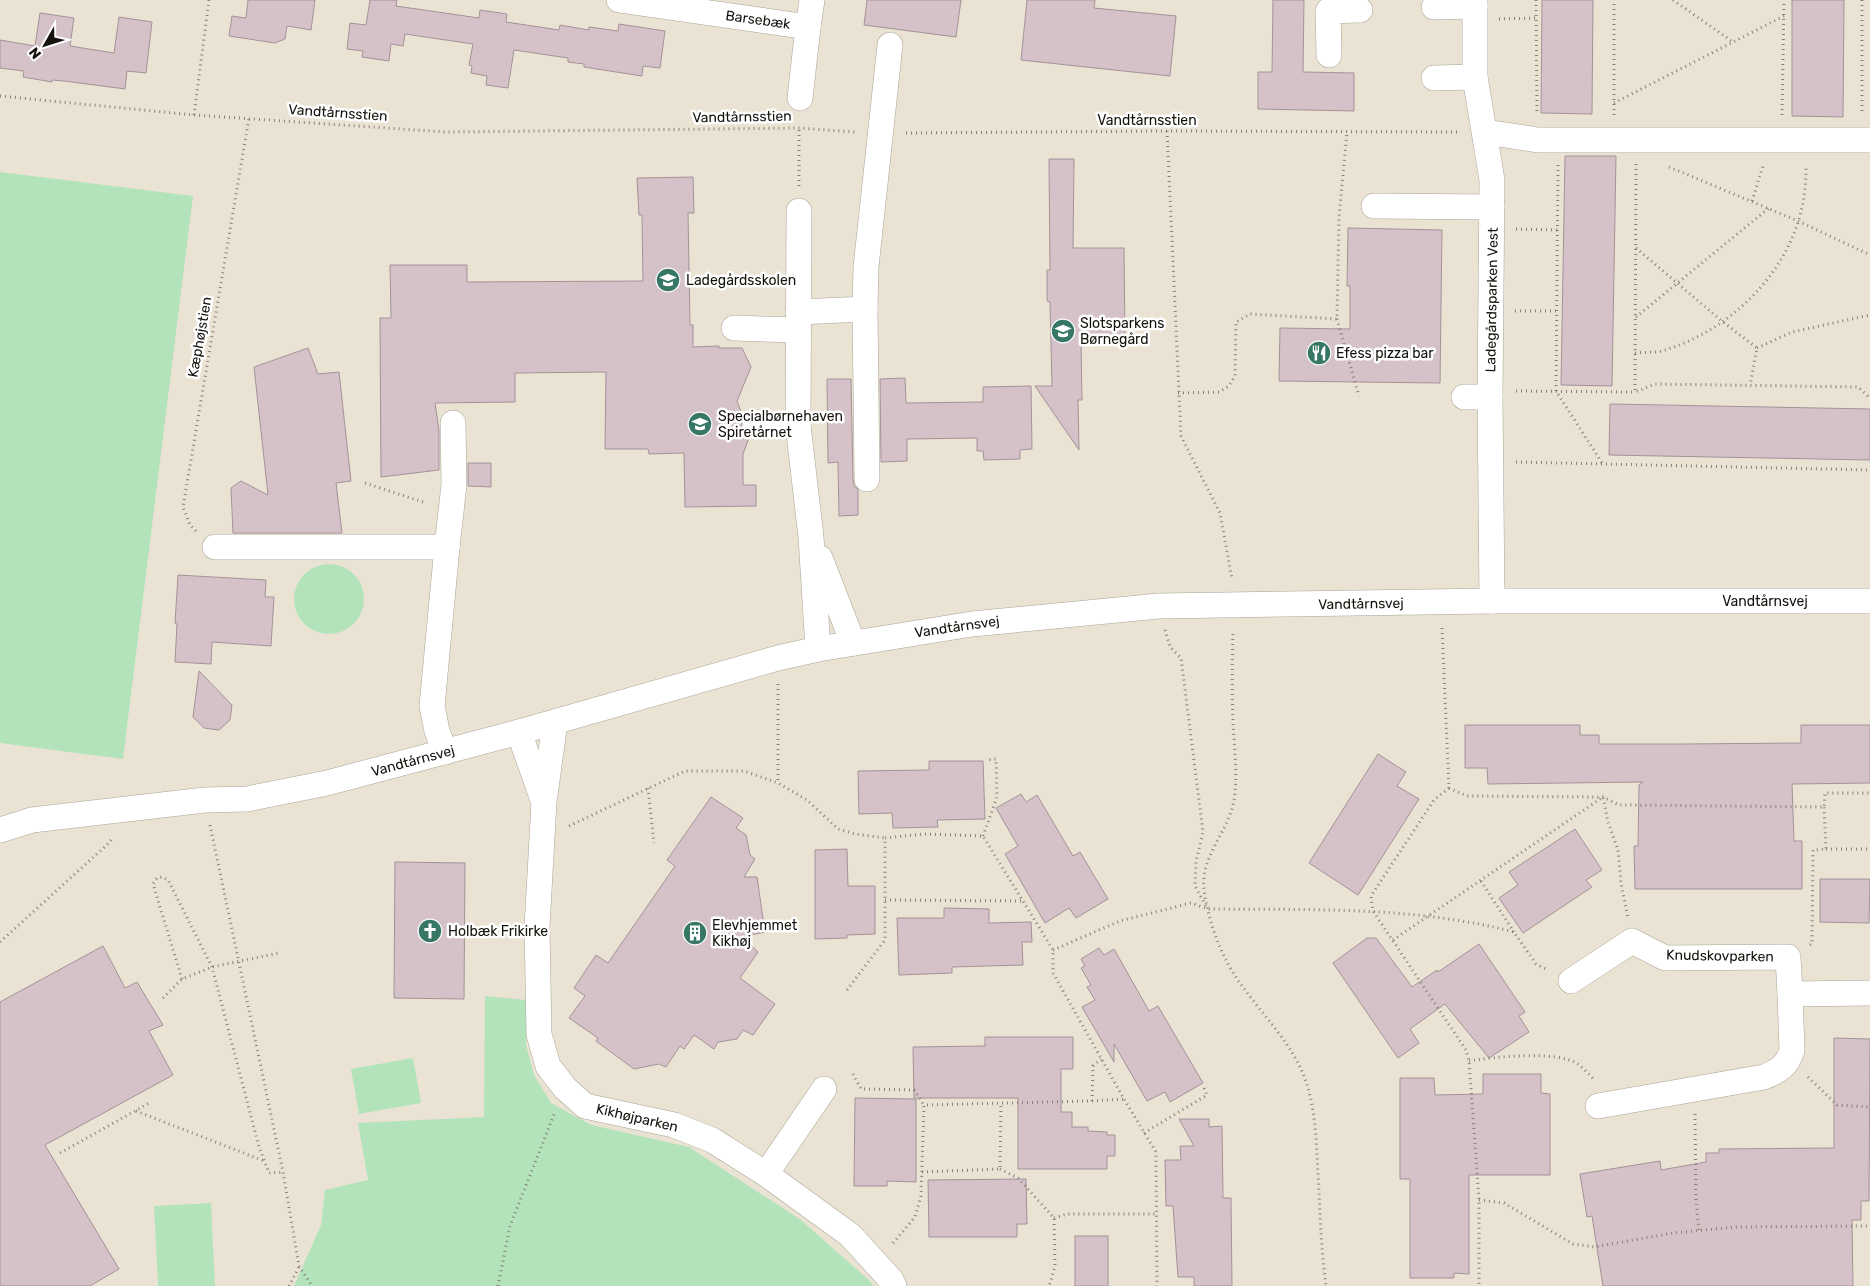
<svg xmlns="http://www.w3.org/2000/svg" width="1870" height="1286" font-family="Rubik,sans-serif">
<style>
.green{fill:#b3e3ba}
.building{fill:#d4c2c8;stroke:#a39297}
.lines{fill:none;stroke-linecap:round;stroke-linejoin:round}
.minor-casing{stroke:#aaa495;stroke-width:26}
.path{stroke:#868177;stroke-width:3;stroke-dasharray:1 4;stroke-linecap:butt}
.minor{stroke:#fff;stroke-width:25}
.labels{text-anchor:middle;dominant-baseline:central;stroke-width:5;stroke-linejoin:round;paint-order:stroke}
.street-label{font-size:14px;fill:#15120d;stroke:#fff}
.poi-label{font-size:14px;fill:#15120d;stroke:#fff;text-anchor:start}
</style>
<rect width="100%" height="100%" fill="#eae3d4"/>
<g class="green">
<path d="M 0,172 L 193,196 L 123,759 L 0,743 Z"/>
<circle cx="329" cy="599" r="35"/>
<path d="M 485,996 L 526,1000 L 526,1045 L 534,1075 L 551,1103 L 591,1125 L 689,1147 L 801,1220 L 870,1281 L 873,1286 L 294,1286 L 321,1225 L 325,1190 L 368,1180 L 358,1123 L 484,1117 Z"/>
<path d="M 413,1058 L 421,1103 L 359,1114 L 351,1069 Z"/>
<path d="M 211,1203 L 215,1286 L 158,1286 L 154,1206 Z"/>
</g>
<g class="building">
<path d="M 248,0 L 315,0 L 311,30 L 287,26 L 285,39 L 275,43 L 229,36 L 232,16 L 246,18 Z"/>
<path d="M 370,0 L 397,0 L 396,6 L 479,18 L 480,10 L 507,14 L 506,22 L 559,30 L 560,25 L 589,30 L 589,27 L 618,31 L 619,24 L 665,31 L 660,68 L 643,66 L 642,76 L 584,67 L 584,64 L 568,62 L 568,58 L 514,50 L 508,88 L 486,85 L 487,76 L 471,73 L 472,66 L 469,65 L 473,44 L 405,34 L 403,46 L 391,44 L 389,61 L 362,57 L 363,51 L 347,49 L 350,23 L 366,25 Z"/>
<path d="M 867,0 L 961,0 L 956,37 L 864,25 Z"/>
<path d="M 1027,0 L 1095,0 L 1094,8 L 1176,16 L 1170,76 L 1021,60 Z"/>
<path d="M 1273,0 L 1304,0 L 1303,72 L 1354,73 L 1354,111 L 1258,109 L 1258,72 L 1272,72 Z"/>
<path d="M 1542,0 L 1593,0 L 1592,114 L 1541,113 Z"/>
<path d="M 1792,0 L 1844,0 L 1843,117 L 1792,116 Z"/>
<path d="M 40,13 L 74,18 L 70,46 L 114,53 L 119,17 L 152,22 L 146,73 L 127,71 L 125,89 L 64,81 L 52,80 L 52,82 L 23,77 L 24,71 L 0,68 L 0,40 L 35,46 Z"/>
<path d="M 1565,156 L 1616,156 L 1612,386 L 1561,385 Z"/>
<path d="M 1049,159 L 1074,159 L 1073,248 L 1124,248 L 1125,342 L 1081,342 L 1082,400 L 1078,400 L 1079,450 L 1035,386 L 1052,386 L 1050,302 L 1047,301 L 1047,270 L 1050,270 Z"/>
<path d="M 693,177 L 694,213 L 688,213 L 690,325 L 693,325 L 693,347 L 719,346 L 719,348 L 742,348 L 751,367 L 737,401 L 743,417 L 741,425 L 742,432 L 749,438 L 743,454 L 743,485 L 756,485 L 756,506 L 685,507 L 684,453 L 649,454 L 648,449 L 605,449 L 606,372 L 515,373 L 515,402 L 435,403 L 439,430 L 439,470 L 381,477 L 380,318 L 391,318 L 390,265 L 467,265 L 467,282 L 643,281 L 642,215 L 639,215 L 637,178 Z"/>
<path d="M 1348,228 L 1442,230 L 1440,383 L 1279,381 L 1280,328 L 1350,329 L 1350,286 L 1347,286 Z"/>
<path d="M 308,348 L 318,374 L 339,372 L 351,481 L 336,483 L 342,533 L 233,533 L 231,488 L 241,481 L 268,495 L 254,367 Z"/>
<path d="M 905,378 L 906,403 L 983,402 L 983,387 L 1031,386 L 1032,449 L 1020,450 L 1020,459 L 984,460 L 983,451 L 977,451 L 977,438 L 907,439 L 907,461 L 881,462 L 880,379 Z"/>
<path d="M 827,379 L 851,379 L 853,479 L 854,486 L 858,489 L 858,515 L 839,516 L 838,462 L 828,463 Z"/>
<path d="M 1610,404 L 1870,409 L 1870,460 L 1609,455 Z"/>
<path d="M 468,463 L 491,463 L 491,487 L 468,486 Z"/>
<path d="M 178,575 L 266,580 L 265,597 L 274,597 L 271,646 L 212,642 L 211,664 L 175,662 L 177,624 L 175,623 Z"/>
<path d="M 199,671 L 232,705 L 230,720 L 219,730 L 204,728 L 193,717 Z"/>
<path d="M 1465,725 L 1580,725 L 1580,735 L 1599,735 L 1599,744 L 1684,744 L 1801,743 L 1801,725 L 1870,725 L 1870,783 L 1792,784 L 1794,841 L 1802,841 L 1802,889 L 1635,889 L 1634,846 L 1638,846 L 1639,785 L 1643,782 L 1488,784 L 1487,768 L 1465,768 Z"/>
<path d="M 1378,754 L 1406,772 L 1397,786 L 1419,799 L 1358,895 L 1309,863 Z"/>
<path d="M 929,761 L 983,761 L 985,819 L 937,820 L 938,827 L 893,828 L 892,813 L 859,814 L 858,771 L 929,770 Z"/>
<path d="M 1021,794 L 1026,802 L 1037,795 L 1073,856 L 1080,852 L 1108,899 L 1076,918 L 1069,908 L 1045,923 L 1005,854 L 1018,846 L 996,808 Z"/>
<path d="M 711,797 L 743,818 L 736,828 L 746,835 L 750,855 L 755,859 L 744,877 L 757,877 L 765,932 L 742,937 L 758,952 L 740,978 L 775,1004 L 753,1035 L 743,1030 L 737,1039 L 718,1042 L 714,1049 L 694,1035 L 684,1049 L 680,1046 L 666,1067 L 659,1064 L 634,1069 L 596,1041 L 598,1038 L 569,1018 L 585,996 L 574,988 L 596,955 L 608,963 L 675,866 L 667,860 Z"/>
<path d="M 1575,829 L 1602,870 L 1586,880 L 1592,887 L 1523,933 L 1499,898 L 1518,885 L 1509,872 Z"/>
<path d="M 847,849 L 848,886 L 875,886 L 875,934 L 847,935 L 847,938 L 815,939 L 815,850 Z"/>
<path d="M 395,862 L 465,863 L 464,999 L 394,998 Z"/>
<path d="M 1820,879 L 1870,879 L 1869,923 L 1820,922 Z"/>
<path d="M 944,908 L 989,909 L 989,923 L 1031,922 L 1032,942 L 1022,942 L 1023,965 L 952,967 L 952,973 L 899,975 L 897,918 L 944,918 Z"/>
<path d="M 1367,938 L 1376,938 L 1412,987 L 1437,970 L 1438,972 L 1479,944 L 1525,1012 L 1519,1016 L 1529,1032 L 1489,1058 L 1445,1004 L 1410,1029 L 1419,1043 L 1398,1058 L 1333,963 Z"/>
<path d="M 103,946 L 125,988 L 137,982 L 163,1025 L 149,1031 L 173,1075 L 45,1145 L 119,1269 L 90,1286 L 0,1286 L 0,1002 Z"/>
<path d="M 1099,948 L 1104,955 L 1114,949 L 1149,1011 L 1158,1006 L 1203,1083 L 1170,1102 L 1165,1092 L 1147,1101 L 1114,1044 L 1114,1062 L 1082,1007 L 1095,1000 L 1087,987 L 1091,985 L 1081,968 L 1085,966 L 1081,959 Z"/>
<path d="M 985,1037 L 1073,1037 L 1073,1069 L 1061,1069 L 1061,1112 L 1072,1112 L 1072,1127 L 1088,1127 L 1088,1131 L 1107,1132 L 1107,1135 L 1115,1135 L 1115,1156 L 1107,1156 L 1107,1169 L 1018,1169 L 1018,1098 L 914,1098 L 913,1047 L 985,1046 Z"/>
<path d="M 1834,1038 L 1870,1039 L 1869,1201 L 1861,1201 L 1861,1220 L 1852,1220 L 1853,1286 L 1603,1286 L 1592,1216 L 1587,1217 L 1580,1174 L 1660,1161 L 1661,1170 L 1706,1162 L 1706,1153 L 1719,1153 L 1719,1149 L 1834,1148 Z"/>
<path d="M 1483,1074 L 1541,1074 L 1541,1093 L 1550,1094 L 1550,1175 L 1469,1175 L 1469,1274 L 1454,1273 L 1454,1278 L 1410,1278 L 1410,1179 L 1400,1179 L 1400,1078 L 1434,1078 L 1435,1095 L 1483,1094 Z"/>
<path d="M 855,1098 L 916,1099 L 916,1182 L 887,1181 L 887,1186 L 854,1186 Z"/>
<path d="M 1179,1119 L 1209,1119 L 1209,1127 L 1222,1126 L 1223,1198 L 1231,1198 L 1232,1286 L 1194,1286 L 1194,1277 L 1178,1277 L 1173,1206 L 1166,1206 L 1165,1160 L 1181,1160 L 1180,1146 L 1194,1146 Z"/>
<path d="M 1026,1179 L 1027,1224 L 1017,1224 L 1017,1237 L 929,1237 L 928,1180 Z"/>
<rect x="1075" y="1236" width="33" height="50"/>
</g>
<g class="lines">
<g class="minor-casing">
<g id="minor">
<path d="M 619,0 L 808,27 L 812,0"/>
<path d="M 1475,0 L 1475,77 L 1492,180 L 1490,397 L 1492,601"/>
<path d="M 1434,7 L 1475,6"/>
<path d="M 1329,55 L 1328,11 L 1360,10"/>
<path d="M 1434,78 L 1475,77"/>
<path d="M 800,98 L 808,27"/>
<path d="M 1485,132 L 1538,140 L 1870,140"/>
<path d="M 1374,206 L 1492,207"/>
<path d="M 799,211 L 798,425 L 811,537 L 818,649"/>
<path d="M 865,309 L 867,479"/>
<path d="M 798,312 L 865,309 L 866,267 L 890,45"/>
<path d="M 734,328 L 797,330"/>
<path d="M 1464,397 L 1490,397"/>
<path d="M 755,425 L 798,425"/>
<path d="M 215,547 L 447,547 L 432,706 L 437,731 L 445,752"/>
<path d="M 447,547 L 454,485 L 453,423"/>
<path d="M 820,558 L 853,643"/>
<path d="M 555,722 L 544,802 L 537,927 L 539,1034 L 548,1066 L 565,1088 L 585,1106 L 674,1125 L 712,1140 L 766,1174 L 850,1235 L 891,1280 L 894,1286"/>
<path d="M 519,732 L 543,800"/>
<path d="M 0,830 L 32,820 L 205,800 L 247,799 L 327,783 L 519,732 L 778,658 L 818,649 L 972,624 L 1159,606 L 1492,601 L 1870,601"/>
<path d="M 1571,981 L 1632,941 L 1665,958 L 1788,957 L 1790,994 L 1870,993"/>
<path d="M 1598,1106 L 1764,1077 C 1779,1071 1788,1065 1792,1050 L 1790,994"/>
<path d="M 766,1174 L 824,1089"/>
</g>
</g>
<g class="path">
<path d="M 1536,0 L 1537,115"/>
<path d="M 1673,0 L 1733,42"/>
<path d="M 1862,0 L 1862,114"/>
<path d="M 1499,19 L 1536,18"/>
<path d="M 0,96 L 194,115 L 446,132 L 799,128 L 855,132"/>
<path d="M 1614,103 L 1784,16"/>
<path d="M 194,115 L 209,0"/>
<path d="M 1614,115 L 1614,0"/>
<path d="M 1782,115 L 1784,0"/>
<path d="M 1167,131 L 1181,436 L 1220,513 L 1232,579"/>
<path d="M 906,133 L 1167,131 L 1458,132"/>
<path d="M 1636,164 L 1635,392 L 1655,384 L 1858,387 L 1870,398"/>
<path d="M 1558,165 L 1556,391 L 1602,463"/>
<path d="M 1669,167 L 1798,221 L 1870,255"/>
<path d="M 799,186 L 799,127"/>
<path d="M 1752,201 L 1763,166"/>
<path d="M 1516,229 L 1558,230"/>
<path d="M 1636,248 L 1723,322 L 1757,348 L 1750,385"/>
<path d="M 1515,311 L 1557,311"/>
<path d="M 1636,317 L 1769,208"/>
<path d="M 1337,319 L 1359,396"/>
<path d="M 1757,348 L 1792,332 L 1870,315"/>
<path d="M 1635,353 C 1644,352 1653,353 1662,351 C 1734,330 1798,265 1805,188 C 1806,180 1806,173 1806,165"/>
<path d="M 1516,391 L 1635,392"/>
<path d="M 1178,393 L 1219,392 L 1229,386 L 1235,376 L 1236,322 L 1250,314 L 1337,319 L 1339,217 L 1347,132"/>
<path d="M 1516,462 L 1870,470"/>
<path d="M 365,483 L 426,503"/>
<path d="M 196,531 L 190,525 L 183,507 L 249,118"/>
<path d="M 1442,628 L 1449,788"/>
<path d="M 1165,630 L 1170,647 L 1181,658 L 1203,832 L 1196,862 L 1195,886 L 1206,906"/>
<path d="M 1233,634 C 1232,663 1232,692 1233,721 C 1234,747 1238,774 1234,800 C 1229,831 1200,857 1204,889 C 1208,922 1222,959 1242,986 C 1263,1015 1291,1043 1304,1076 C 1316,1108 1316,1140 1318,1173 C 1320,1211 1321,1248 1326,1286"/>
<path d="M 778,684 L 778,783"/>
<path d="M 648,788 L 654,843"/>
<path d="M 1449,788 L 1434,800 L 1371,896 L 1373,911 L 1466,1050 L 1469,1061 L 1479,1200 L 1479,1286"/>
<path d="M 1449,788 L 1467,796 L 1603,797 L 1619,805 L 1824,807 L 1825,793 L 1870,793"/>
<path d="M 210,825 L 283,1172 L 299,1266 L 312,1286"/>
<path d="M 569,826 L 685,771 L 744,771 L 778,783 L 807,800 L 838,829 L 855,834 L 885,838"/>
<path d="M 983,836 L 997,797 L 996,759 L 987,760"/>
<path d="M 1826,849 L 1870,849"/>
<path d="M 1481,881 L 1514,932"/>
<path d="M 885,900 L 1024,901"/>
<path d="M 1393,940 L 1603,797 L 1608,822 L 1618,850 L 1621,883 L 1628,918"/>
<path d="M 0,942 L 109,843 L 113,837"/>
<path d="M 1810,945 L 1812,944 L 1813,850 L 1826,849 L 1824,807"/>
<path d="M 1053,950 L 1120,921 L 1191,903 L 1208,909 C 1311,910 1414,906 1514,932 L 1536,964 L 1548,970"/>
<path d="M 182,979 L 153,884 L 157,878 L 162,877 L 168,880 L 212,967 L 259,1147 L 269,1173 L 283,1172"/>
<path d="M 847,990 L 885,940 L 885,838 L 924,834 L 983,836 L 1053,950 L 1053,973 L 1124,1099 L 1156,1152 L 1157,1286"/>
<path d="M 163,998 L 182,979 L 212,967 L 279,953"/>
<path d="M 1469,1061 C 1493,1057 1558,1050 1578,1064 C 1584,1069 1590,1075 1595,1081"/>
<path d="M 853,1074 L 861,1089 L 914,1090 L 924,1105"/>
<path d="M 1808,1077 L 1837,1105 L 1870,1107"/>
<path d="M 1092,1101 L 1124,1099"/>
<path d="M 136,1111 L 264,1161"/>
<path d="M 1695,1114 L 1696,1201 L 1699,1231"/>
<path d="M 1144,1133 L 1207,1095 L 1203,1086"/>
<path d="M 60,1153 L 151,1102"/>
<path d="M 1000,1169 L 1018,1178 L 1054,1218 L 1055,1267 L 1049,1286"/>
<path d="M 922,1172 L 1000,1169 L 1001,1103"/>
<path d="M 1479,1200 L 1504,1203 L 1573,1244 L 1594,1247 L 1673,1233 L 1736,1227 L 1870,1226"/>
<path d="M 1054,1218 L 1067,1214 L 1157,1214"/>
<path d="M 893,1243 L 915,1217 L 921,1196 L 924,1105 L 1092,1101 L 1093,1066 L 1101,1059"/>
<path d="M 289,1286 L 299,1267"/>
<path d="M 498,1286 L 510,1226 L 555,1112"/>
</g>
<use href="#minor" class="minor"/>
</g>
<defs>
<g id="school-disc" transform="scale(1.25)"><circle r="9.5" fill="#377765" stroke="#fff"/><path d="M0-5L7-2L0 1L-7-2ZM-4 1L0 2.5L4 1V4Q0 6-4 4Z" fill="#fff"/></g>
<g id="restaurant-disc" transform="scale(1.25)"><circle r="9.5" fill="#377765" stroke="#fff"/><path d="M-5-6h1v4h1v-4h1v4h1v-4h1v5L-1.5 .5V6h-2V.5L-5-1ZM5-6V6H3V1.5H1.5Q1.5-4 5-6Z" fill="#fff"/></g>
<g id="church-disc" transform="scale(1.25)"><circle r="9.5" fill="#377765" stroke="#fff"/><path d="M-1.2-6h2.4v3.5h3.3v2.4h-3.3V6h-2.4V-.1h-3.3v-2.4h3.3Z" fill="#fff"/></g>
<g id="building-disc" transform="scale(1.25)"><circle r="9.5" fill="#377765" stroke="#fff"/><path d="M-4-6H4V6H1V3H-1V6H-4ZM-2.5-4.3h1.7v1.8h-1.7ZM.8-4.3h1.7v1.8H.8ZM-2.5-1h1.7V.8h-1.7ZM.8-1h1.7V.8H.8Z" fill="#fff"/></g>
</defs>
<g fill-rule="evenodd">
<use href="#school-disc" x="668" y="280"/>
<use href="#school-disc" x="1063" y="331"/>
<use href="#restaurant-disc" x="1319" y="353"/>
<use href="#school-disc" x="700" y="424"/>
<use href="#church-disc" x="430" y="931"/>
<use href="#building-disc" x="695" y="933"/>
</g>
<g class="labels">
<g class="street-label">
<text transform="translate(758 20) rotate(8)">Barsebæk</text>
<text transform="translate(338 113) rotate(4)">Vandtårnsstien</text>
<text transform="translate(742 117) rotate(-1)">Vandtårnsstien</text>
<text x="1147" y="120">Vandtårnsstien</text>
<text transform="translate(1492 300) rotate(-89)">Ladegårdsparken Vest</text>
<text transform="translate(200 337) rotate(-80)">Kæphøjstien</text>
<text x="1765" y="601">Vandtårnsvej</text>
<text transform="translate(1361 604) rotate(-1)">Vandtårnsvej</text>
<text transform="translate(957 627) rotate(-8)">Vandtårnsvej</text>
<text transform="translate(413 761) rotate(-15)">Vandtårnsvej</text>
<text transform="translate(1720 956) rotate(1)">Knudskovparken</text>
<text transform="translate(637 1118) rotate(13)">Kikhøjparken</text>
</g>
<g class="poi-label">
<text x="686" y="280">Ladegårdsskolen</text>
<text x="1080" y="323">Slotsparkens<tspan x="1080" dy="16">Børnegård</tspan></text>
<text x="1336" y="353">Efess pizza bar</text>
<text x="718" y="416">Specialbørnehaven<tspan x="718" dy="16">Spiretårnet</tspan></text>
<text x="712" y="925">Elevhjemmet<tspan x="712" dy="16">Kikhøj</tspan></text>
<text x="448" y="931">Holbæk Frikirke</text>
</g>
</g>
<g transform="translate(45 45) rotate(231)" stroke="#ffffff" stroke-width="4" paint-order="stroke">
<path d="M0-4L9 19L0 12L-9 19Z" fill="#15120d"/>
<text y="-8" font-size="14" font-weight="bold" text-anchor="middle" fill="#15120d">N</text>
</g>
</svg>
